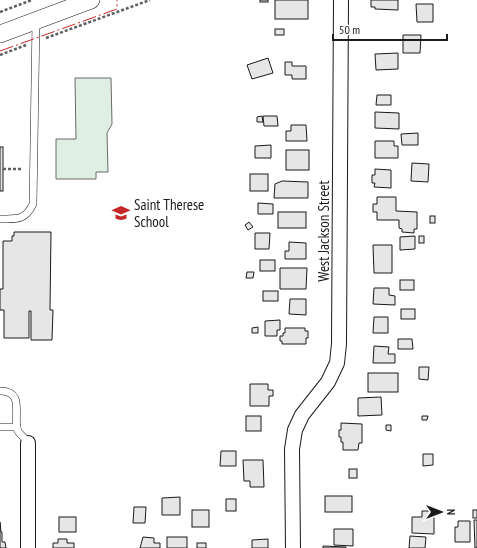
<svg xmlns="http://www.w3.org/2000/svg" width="477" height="548" font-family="'PT Sans Narrow',sans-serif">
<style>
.green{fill:#e0efe3;stroke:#6a6a6a}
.building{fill:#e6e6e6;stroke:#1a1a1a}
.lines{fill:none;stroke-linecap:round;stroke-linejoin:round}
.service-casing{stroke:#1a1a1a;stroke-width:8}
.minor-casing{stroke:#1a1a1a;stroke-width:16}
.tertiary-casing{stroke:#1a1a1a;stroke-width:18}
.path{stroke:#5f5f5f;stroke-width:2.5;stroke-dasharray:3 2;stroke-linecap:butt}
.service{stroke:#fff;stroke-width:7}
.minor{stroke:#fff;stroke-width:14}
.tertiary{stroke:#fff;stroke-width:17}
.power{stroke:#c62828;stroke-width:1;stroke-dasharray:14 3 2 3;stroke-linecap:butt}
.labels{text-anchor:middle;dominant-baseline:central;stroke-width:3;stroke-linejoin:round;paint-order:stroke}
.poi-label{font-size:15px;fill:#1a1a1a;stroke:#fff;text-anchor:start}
.street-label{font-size:15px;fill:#1a1a1a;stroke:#fff}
</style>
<rect width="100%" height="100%" fill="#fff"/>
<path class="green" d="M 75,78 L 111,78 L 112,124 L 107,133 L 108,172 L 96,172 L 96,179 L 56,179 L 56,139 L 76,139 Z"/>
<g class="building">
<rect x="260" y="0" width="8" height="2"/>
<rect x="275" y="0" width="33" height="19"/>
<path d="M 371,0 L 398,0 L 398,10 L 375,9 L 375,7 L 371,7 Z"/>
<path d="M 416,4 L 433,4 L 433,22 L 417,22 Z"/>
<rect x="275" y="29" width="9" height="6"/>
<path d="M 403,35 L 421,35 L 420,53 L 403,53 Z"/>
<path d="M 398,53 L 398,69 L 376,70 L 375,54 Z"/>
<path d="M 268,58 L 273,73 L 252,79 L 247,65 Z"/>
<path d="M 285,62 L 292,62 L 292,66 L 306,66 L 306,79 L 292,79 L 292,75 L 285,75 Z"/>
<path d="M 377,95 L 391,95 L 391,105 L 376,105 Z"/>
<path d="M 375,112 L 399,113 L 399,129 L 375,128 Z"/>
<path d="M 262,116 L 263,122 L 257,122 L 257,117 Z"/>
<path d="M 263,116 L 277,116 L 278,126 L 264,126 Z"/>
<path d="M 291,125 L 306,125 L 307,141 L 286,141 L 286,131 L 291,131 Z"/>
<path d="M 418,133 L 418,145 L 402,145 L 401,134 Z"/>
<path d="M 375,141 L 394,141 L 394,146 L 398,146 L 398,158 L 375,158 Z"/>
<path d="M 271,145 L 271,158 L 255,158 L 255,146 Z"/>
<rect x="0" y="147" width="3" height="44"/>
<rect x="286" y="150" width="23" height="20"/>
<path d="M 412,163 L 429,164 L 428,182 L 411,181 Z"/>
<path d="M 375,169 L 391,170 L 391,188 L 374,187 L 375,183 L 372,183 L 372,175 L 375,175 Z"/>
<rect x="250" y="174" width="18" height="17"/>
<path d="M 282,181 L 308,182 L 308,198 L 274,198 L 275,184 Z"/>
<path d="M 377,197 L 396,197 L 396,211 L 417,212 L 417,229 L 414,229 L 414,233 L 402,232 L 402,229 L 399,228 L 399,220 L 377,220 L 377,212 L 373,212 L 373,204 L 377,204 Z"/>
<path d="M 258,203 L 273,204 L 273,214 L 258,214 Z"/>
<rect x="278" y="212" width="28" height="16"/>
<rect x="430" y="216" width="5" height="7"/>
<path d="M 249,222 L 253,227 L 248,230 L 245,225 Z"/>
<path d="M 14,232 L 51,232 L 50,310 L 53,310 L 52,340 L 31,340 L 31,311 L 29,311 L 29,338 L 4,338 L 4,310 L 0,310 L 0,289 L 3,289 L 3,241 L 12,241 L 12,236 L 14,236 Z"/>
<path d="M 255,233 L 270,233 L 269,249 L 255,249 Z"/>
<path d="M 415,236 L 415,249 L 400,250 L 400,237 Z"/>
<rect x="419" y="236" width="5" height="7"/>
<path d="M 289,242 L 306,243 L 306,259 L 285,259 L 285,251 L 289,251 Z"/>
<path d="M 373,245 L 392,245 L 392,273 L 374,273 Z"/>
<rect x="260" y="260" width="15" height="11"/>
<path d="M 280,268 L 307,268 L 306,289 L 280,289 Z"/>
<path d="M 247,272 L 254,272 L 253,278 L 246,278 Z"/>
<rect x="400" y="280" width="14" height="10"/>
<path d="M 374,288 L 389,288 L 389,295 L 395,296 L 395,305 L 373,304 Z"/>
<rect x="263" y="291" width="15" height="10"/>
<path d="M 290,299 L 306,299 L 306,315 L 289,314 Z"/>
<rect x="401" y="309" width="14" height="10"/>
<path d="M 374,317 L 388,317 L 388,333 L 373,333 Z"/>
<path d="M 280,320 L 280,330 L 277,330 L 277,336 L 265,336 L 265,321 Z"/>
<path d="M 258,327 L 258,333 L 252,333 L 252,328 Z"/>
<path d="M 285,328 L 305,328 L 305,331 L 308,331 L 308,338 L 306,338 L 306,344 L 282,344 L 282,341 L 280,341 L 280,336 L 283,336 L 283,333 L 285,333 Z"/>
<path d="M 398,339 L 412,339 L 413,349 L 398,349 Z"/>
<path d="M 374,346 L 389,347 L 388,354 L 395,354 L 395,363 L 373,363 Z"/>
<path d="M 419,367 L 429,367 L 428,380 L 419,379 Z"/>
<rect x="368" y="373" width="30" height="19"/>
<path d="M 250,384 L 268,384 L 268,390 L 273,390 L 273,396 L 269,396 L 269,406 L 250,406 Z"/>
<path d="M 381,397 L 382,415 L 358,416 L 358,398 Z"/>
<rect x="246" y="416" width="15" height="15"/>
<path d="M 422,416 L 428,416 L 427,420 L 422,420 Z"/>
<path d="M 341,423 L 362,424 L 362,443 L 359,443 L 358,450 L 343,450 L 343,442 L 341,442 L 341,437 L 339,437 L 339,430 L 341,430 Z"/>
<path d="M 386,425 L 391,425 L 391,431 L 386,430 Z"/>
<path d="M 221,451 L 236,451 L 236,466 L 220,466 Z"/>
<path d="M 423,454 L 433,454 L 433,465 L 423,466 Z"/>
<path d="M 243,460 L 263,460 L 264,487 L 250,487 L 250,481 L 244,481 Z"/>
<rect x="349" y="469" width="8" height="9"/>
<rect x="325" y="496" width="27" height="16"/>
<path d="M 180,497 L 180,515 L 162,515 L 162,498 Z"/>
<rect x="226" y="499" width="10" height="12"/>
<path d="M 134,507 L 146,507 L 145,523 L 133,523 Z"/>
<rect x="192" y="510" width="17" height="17"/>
<rect x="473" y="510" width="4" height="8"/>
<path d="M 422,511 L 434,511 L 434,534 L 412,533 L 412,517 L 422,517 Z"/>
<rect x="59" y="517" width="17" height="15"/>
<path d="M 474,520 L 477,520 L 477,548 L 475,548 Z"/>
<path d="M 458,521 L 470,521 L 470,542 L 455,542 L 455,527 L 458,527 Z"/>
<path d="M 0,522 L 1,532 L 2,532 L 2,542 L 5,542 L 6,548 L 0,548 Z"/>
<path d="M 334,529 L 353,529 L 353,546 L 334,545 Z"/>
<path d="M 410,536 L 426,537 L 425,548 L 409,548 Z"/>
<path d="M 143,537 L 154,538 L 154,543 L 160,543 L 160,548 L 140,548 Z"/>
<rect x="167" y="537" width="20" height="11"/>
<path d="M 58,539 L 67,539 L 67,543 L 74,543 L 74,548 L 53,548 L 53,543 L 58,543 Z"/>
<path d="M 268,539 L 268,548 L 252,548 L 252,540 Z"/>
<rect x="197" y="543" width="9" height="5"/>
<path d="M 323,546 L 346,547 L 346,548 L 323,548 Z"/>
</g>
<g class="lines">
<g class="service-casing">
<g id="service">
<path d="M 0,219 C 16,219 25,221 33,204 L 36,21"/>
<path d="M 0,391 C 24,391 14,413 17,428 C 18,435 25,436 28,443"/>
<path d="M 0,427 L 17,427"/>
</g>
</g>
<g class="minor-casing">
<g id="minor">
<path d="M 28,443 L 28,548"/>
<path d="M 293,548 L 292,449 L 295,430 L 302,415 L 328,382 L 337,363 L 339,344 L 341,0"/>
</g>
</g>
<g class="tertiary-casing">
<path id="tertiary" d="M 0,34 L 91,0"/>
</g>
<g class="path">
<path d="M 0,12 L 32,0"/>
<path d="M 46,38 L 150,0"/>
<path d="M 0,55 L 26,45"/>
<path d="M 3,169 L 23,169"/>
</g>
<use href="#service" class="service"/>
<use href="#minor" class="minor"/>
<use href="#tertiary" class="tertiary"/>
<path class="power" d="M 0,51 L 117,9 L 117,0"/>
</g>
<defs>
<g id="school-bare" transform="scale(1.38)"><path d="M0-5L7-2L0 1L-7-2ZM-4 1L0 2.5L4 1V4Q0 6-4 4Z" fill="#c62828" stroke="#fff" stroke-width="2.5" paint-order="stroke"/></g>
</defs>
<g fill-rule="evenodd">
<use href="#school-bare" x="121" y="213"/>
</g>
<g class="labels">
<g class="poi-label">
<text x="134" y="204">Saint Therese<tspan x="134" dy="17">School</tspan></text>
</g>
<g class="street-label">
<text transform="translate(323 231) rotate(-90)">West Jackson Street</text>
</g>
</g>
<g transform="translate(441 512) rotate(90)" stroke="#ffffff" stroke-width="3" paint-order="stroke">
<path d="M0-3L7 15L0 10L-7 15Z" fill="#1a1a1a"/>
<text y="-6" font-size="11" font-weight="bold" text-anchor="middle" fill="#1a1a1a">N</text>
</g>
<path d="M333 34v6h114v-6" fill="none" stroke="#1a1a1a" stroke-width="2"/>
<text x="339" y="34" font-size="12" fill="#1a1a1a" stroke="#ffffff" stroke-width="3" paint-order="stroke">50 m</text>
</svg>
